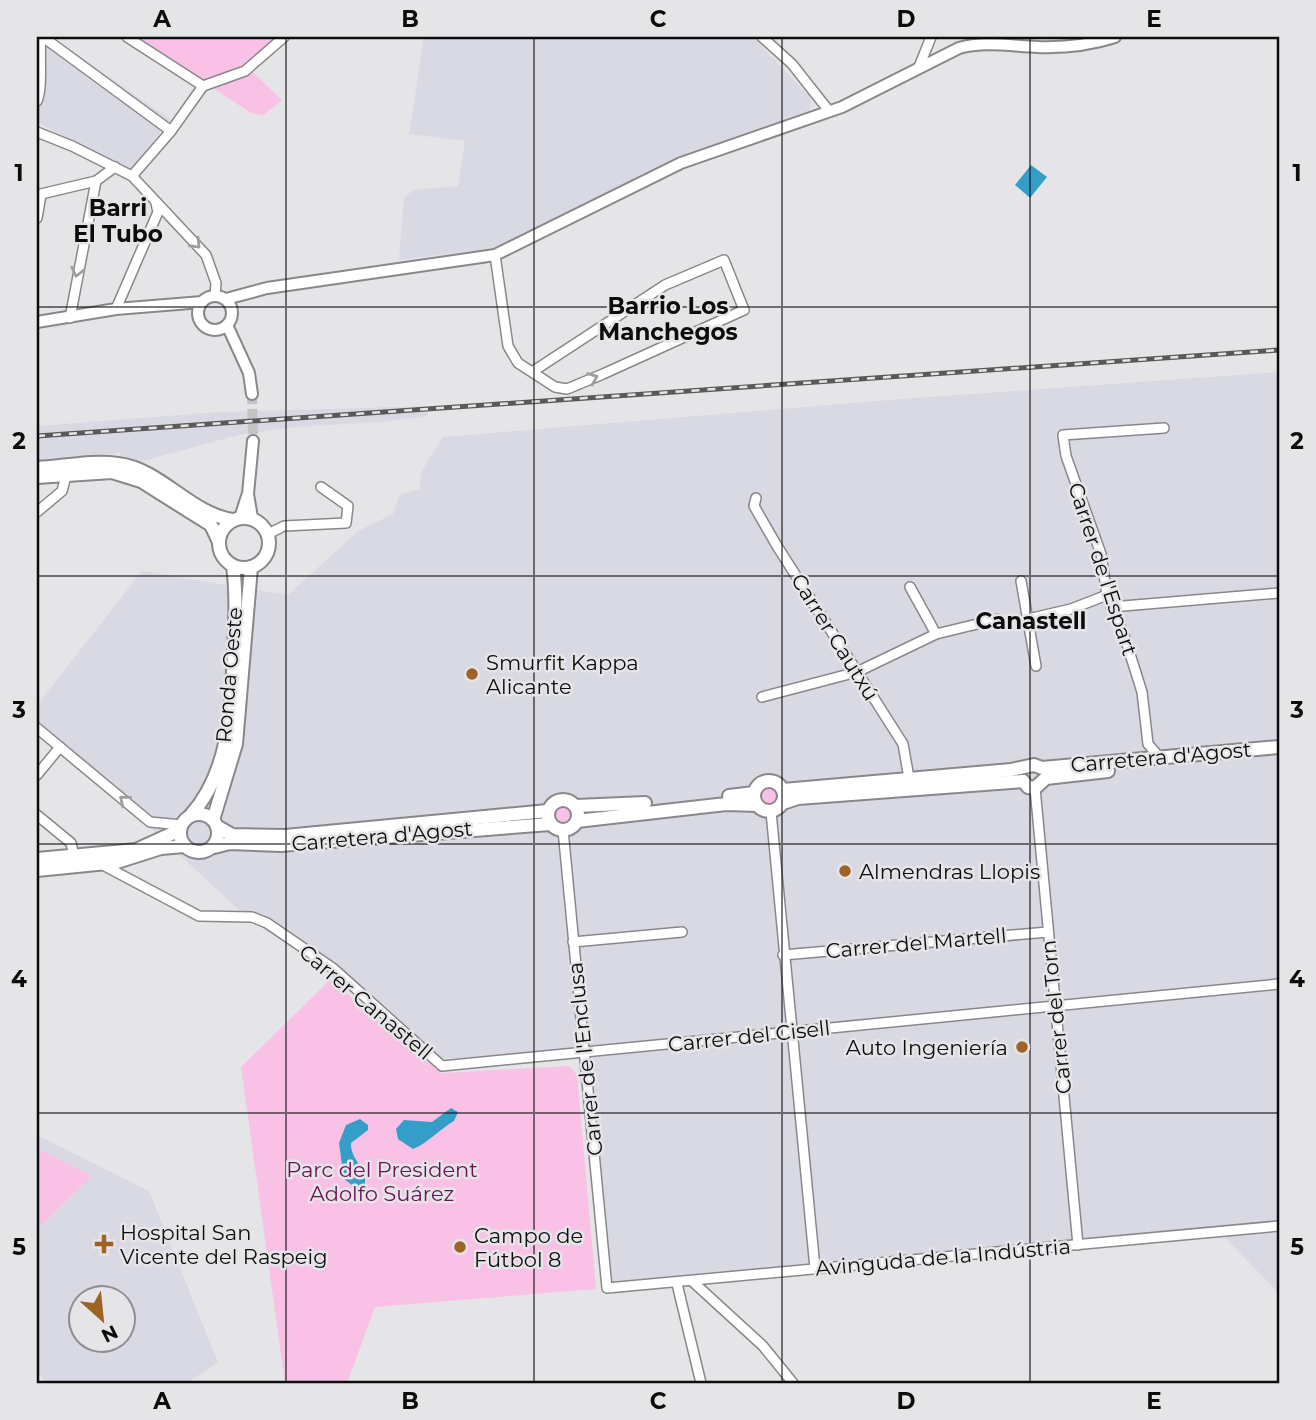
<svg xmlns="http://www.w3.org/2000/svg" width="1316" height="1420" font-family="Montserrat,sans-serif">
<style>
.built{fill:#d9d9e4;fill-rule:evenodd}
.green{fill:#f9c1e5}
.water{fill:#349ec9}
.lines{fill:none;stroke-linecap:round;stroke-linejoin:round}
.tertiary-tunnel{stroke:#c4c4c7;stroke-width:10;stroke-dasharray:10 5;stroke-linecap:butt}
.minor-casing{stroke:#88888b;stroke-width:12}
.tertiary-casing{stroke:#88888b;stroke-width:14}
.secondary-casing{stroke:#88888b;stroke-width:16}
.minor{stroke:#fff;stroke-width:9}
.tertiary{stroke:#fff;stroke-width:10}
.secondary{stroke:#fff;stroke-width:12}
.rail-casing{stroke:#59595a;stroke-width:5}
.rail{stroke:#e5e5e8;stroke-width:2.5;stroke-dasharray:8;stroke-linecap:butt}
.oneway{stroke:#9e9e9e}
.grid{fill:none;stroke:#0c0c0d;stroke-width:2;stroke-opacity:0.55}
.poi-dot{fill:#9f6325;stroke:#e5e5e8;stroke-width:2.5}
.labels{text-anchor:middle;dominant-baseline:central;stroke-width:5;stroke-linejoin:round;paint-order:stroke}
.street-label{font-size:21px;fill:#0c0c0d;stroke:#e5e5e8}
.poi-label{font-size:21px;fill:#0c0c0d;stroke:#e5e5e8;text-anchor:start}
.park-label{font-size:21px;fill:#6b1055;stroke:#e5e5e8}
.neighbourhood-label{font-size:23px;font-weight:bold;fill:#0c0c0d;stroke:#e5e5e8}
.neatline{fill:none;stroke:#0c0c0d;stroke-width:2.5}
.grid-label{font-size:23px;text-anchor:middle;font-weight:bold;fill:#0c0c0d}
</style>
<rect width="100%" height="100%" fill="#e5e5e8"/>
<g class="built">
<path d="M 46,37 L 52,37 L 170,119 L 131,171 L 37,122 L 37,93 Z"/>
<path d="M 424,37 L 753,37 L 811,98 L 809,114 L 674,161 L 495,248 L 399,260 L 404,198 L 413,190 L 458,186 L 465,141 L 409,134 Z"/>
<path d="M 1279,372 L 1279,1293 L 1224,1237 L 602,1293 L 578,1059 L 441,1058 L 315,962 L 252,922 L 37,723 L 37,705 L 142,571 L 288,595 L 358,531 L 393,514 L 399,495 L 420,489 L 421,472 L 443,437 L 901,399 Z"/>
<path d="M 428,406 L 427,416 L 383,422 L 295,427 L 238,435 L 136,463 L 122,460 L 120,453 L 37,463 L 37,426 L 218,412 Z"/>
<path d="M 37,1135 L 149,1191 L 218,1362 L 187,1383 L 47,1383 L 37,1371 ZM 80,1298 L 122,1298 L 122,1340 L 80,1340 Z"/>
</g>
<g class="green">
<path d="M 142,37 L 277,37 L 245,65 L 282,100 L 264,115 L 251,113 L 140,40 Z"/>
<circle cx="770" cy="796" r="10"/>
<circle cx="562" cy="815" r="10"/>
<path d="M 330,980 C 368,1010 403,1044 441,1073 L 569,1066 L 577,1075 L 596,1289 L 375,1307 L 347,1383 L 285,1383 L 241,1067 Z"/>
<path d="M 37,1148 L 92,1176 L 37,1229 Z"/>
</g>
<g class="water">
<path d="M 1031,165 L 1047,177 L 1030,198 L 1015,185 Z"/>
<path d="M 451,1108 L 458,1112 L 454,1121 C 440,1129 428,1143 413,1149 L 398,1139 L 396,1129 L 404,1120 L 432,1122 Z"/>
<path d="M 360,1119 L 368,1125 L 368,1130 L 351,1143 C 350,1159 367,1168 365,1184 L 356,1188 L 344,1179 L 339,1143 L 346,1125 Z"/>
</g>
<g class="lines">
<path class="tertiary-tunnel" d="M 252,394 L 253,441"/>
<g class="minor-casing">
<g id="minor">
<path d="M 43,37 L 171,131"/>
<path d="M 127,37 L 203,86"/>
<path d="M 762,37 L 792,64 L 829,111"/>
<path d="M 919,67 L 931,37"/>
<path d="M 203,86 L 245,71 L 284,37"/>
<path d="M 37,101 C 43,87 39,56 41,37"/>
<path d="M 37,132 L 72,146 L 132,176 L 206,255 L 216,283 L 215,296"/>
<path d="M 132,176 L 171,131 L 203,86"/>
<path d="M 37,199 L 41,194 L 96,181 L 115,167"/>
<path d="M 37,218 L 41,195"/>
<path d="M 495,255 L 508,346 L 518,363 L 555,387 L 567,389 L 603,374 L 744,310 L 724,260 L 665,285 L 532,372"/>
<path d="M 116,309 L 158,212 L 156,203"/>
<path d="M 70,318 L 96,181"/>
<path d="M 756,498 L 754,506 L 777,546 L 903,744 L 909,778"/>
<path d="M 37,512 L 62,491 L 66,476"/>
<path d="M 268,534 L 284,526 L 346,523 L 348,506 L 321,487"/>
<path d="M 1021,581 L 1036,666"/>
<path d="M 1111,607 L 1279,593"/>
<path d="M 1028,619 L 1071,609 L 1107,595"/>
<path d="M 936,634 L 998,619"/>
<path d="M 762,697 L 857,672 L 936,634 L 910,587"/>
<path d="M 37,728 L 150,822 L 182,825"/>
<path d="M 1160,758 L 1148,744 L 1142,692 L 1124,635 L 1107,595 L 1101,554 L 1066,456 L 1063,435 L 1164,428"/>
<path d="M 37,775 L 60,747"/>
<path d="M 1035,788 L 1078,1245"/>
<path d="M 771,812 L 815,1268"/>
<path d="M 37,815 L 71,843 L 74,856"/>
<path d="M 563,830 L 607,1288 L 1279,1226"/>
<path d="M 101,864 L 199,916 L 252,917 L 267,923 L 334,969 L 442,1066 L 1279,984"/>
<path d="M 573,942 L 682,932"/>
<path d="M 783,955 L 1048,932"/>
<path d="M 692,1281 L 763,1346 L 793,1383"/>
<path d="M 677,1284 L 701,1383"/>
</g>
</g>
<g class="tertiary-casing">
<g id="tertiary">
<circle cx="215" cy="313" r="17"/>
<path d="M 226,299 L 267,288 L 495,255 L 681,163 L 842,107 L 959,48 C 984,41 1012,46 1037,47 C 1064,48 1090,45 1115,37"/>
<path d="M 37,322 L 116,309 L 202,302"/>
<path d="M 227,325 L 249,373 L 252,394"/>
<path d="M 240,518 L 247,496"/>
<path d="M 252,518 L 248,494 L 253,441"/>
</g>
</g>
<g class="secondary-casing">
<g id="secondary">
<path d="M 37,468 C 62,467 92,460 118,464 C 161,469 190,514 233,520"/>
<path d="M 37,477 L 112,472 L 141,481 L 211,525 L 219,542"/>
<circle cx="244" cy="543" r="25"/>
<path d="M 1046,778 L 1108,771"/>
<circle cx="769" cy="796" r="15"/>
<path d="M 1023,781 L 1028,787 L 1035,788 L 1046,778"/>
<path d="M 783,790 L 1011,770 L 1034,765 L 1042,768 L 1279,747"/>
<path d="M 729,796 L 754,793"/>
<circle cx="563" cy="815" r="15"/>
<path d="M 783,803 L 798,798 L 1023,781"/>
<path d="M 576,806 L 645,803"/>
<circle cx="199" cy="833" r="19"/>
<path d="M 190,816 C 230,772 231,710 234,653 C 235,624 237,595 233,566"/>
<path d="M 213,820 L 236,744 L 251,567"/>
<path d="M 577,821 L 726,804 L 757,805"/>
<path d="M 218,827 L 232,835 L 285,836 L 548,811"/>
<path d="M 214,847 L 230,843 L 281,845 L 550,824"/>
<path d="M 37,859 L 136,850 L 180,830"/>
<path d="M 37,870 L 117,862 L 161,848 L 184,846"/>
</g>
</g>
<use href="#minor" class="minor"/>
<use href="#tertiary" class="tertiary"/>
<use href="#secondary" class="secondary"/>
<g class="rail-casing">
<path id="rail" d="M 37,436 L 1279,350"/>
</g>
<use href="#rail" class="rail"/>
</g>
<defs><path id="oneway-chevron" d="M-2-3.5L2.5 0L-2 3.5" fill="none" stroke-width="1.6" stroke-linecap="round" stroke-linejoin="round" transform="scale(1.75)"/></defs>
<g class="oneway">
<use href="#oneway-chevron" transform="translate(196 244) rotate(46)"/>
<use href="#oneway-chevron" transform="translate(77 272) rotate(104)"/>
<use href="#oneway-chevron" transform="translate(593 378) rotate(-22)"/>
<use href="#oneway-chevron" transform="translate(124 800) rotate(-141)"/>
</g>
<path class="grid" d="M 286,37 L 286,1383M 534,37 L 534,1383M 782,37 L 782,1383M 1030,37 L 1030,1383M 37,307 L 1279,307M 37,576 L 1279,576M 37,844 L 1279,844M 37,1113 L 1279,1113"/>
<g class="poi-dot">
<circle cx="472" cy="674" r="7"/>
<circle cx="845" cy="871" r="7"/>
<circle cx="1022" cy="1047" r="7"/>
<path d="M100.5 1233.5h7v7h7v7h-7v7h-7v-7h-7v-7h7z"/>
<circle cx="460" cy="1247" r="7"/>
</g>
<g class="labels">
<g class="street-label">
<text transform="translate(1103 569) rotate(72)">Carrer de l'Espart</text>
<text transform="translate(835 637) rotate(58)">Carrer Cautxú</text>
<text transform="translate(229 675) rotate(-85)">Ronda Oeste</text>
<text transform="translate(1161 757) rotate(-5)">Carretera d'Agost</text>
<text transform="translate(382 836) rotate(-5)">Carretera d'Agost</text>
<text transform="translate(916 943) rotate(-5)">Carrer del Martell</text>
<text transform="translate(366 1002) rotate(40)">Carrer Canastell</text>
<text transform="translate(1056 1017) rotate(-96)">Carrer del Torn</text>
<text transform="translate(749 1036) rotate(-6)">Carrer del Cisell</text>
<text transform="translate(585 1059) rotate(-96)">Carrer de l'Enclusa</text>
<text transform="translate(943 1257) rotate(-5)">Avinguda de la Indústria</text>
</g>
<g class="poi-label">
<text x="486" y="662">Smurfit Kappa<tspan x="486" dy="24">Alicante</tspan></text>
<text x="859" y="871">Almendras Llopis</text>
<text x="1008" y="1047" text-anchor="end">Auto Ingeniería</text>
<text x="120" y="1232">Hospital San<tspan x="120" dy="24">Vicente del Raspeig</tspan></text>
<text x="474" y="1235">Campo de<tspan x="474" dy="24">Fútbol 8</tspan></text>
</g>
<g class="park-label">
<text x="382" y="1169">Parc del President<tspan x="382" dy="24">Adolfo Suárez</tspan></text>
</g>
<g class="neighbourhood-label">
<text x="118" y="208">Barri<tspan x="118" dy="26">El Tubo</tspan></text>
<text x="668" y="306">Barrio Los<tspan x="668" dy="26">Manchegos</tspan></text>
<text x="1031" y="621">Canastell</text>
</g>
</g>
<rect width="1316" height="1420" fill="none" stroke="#e5e5e8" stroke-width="77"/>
<g transform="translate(102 1319) rotate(153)"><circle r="33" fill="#e5e5e8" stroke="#8e8e90" stroke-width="2"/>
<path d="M0-5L12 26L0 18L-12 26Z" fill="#9f6325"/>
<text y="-10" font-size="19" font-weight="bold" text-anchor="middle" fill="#0c0c0d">N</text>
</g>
<rect x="38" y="38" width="1240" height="1344" class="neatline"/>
<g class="grid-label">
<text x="162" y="27">A</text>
<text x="410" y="27">B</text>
<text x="658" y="27">C</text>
<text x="906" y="27">D</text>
<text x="1154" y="27">E</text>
<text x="19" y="181">1</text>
<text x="1297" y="181">1</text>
<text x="19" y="449">2</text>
<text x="1297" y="449">2</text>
<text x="19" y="718">3</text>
<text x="1297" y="718">3</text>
<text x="19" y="987">4</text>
<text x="1297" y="987">4</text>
<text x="19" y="1255">5</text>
<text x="1297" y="1255">5</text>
<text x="162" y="1409">A</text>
<text x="410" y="1409">B</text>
<text x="658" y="1409">C</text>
<text x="906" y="1409">D</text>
<text x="1154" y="1409">E</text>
</g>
</svg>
